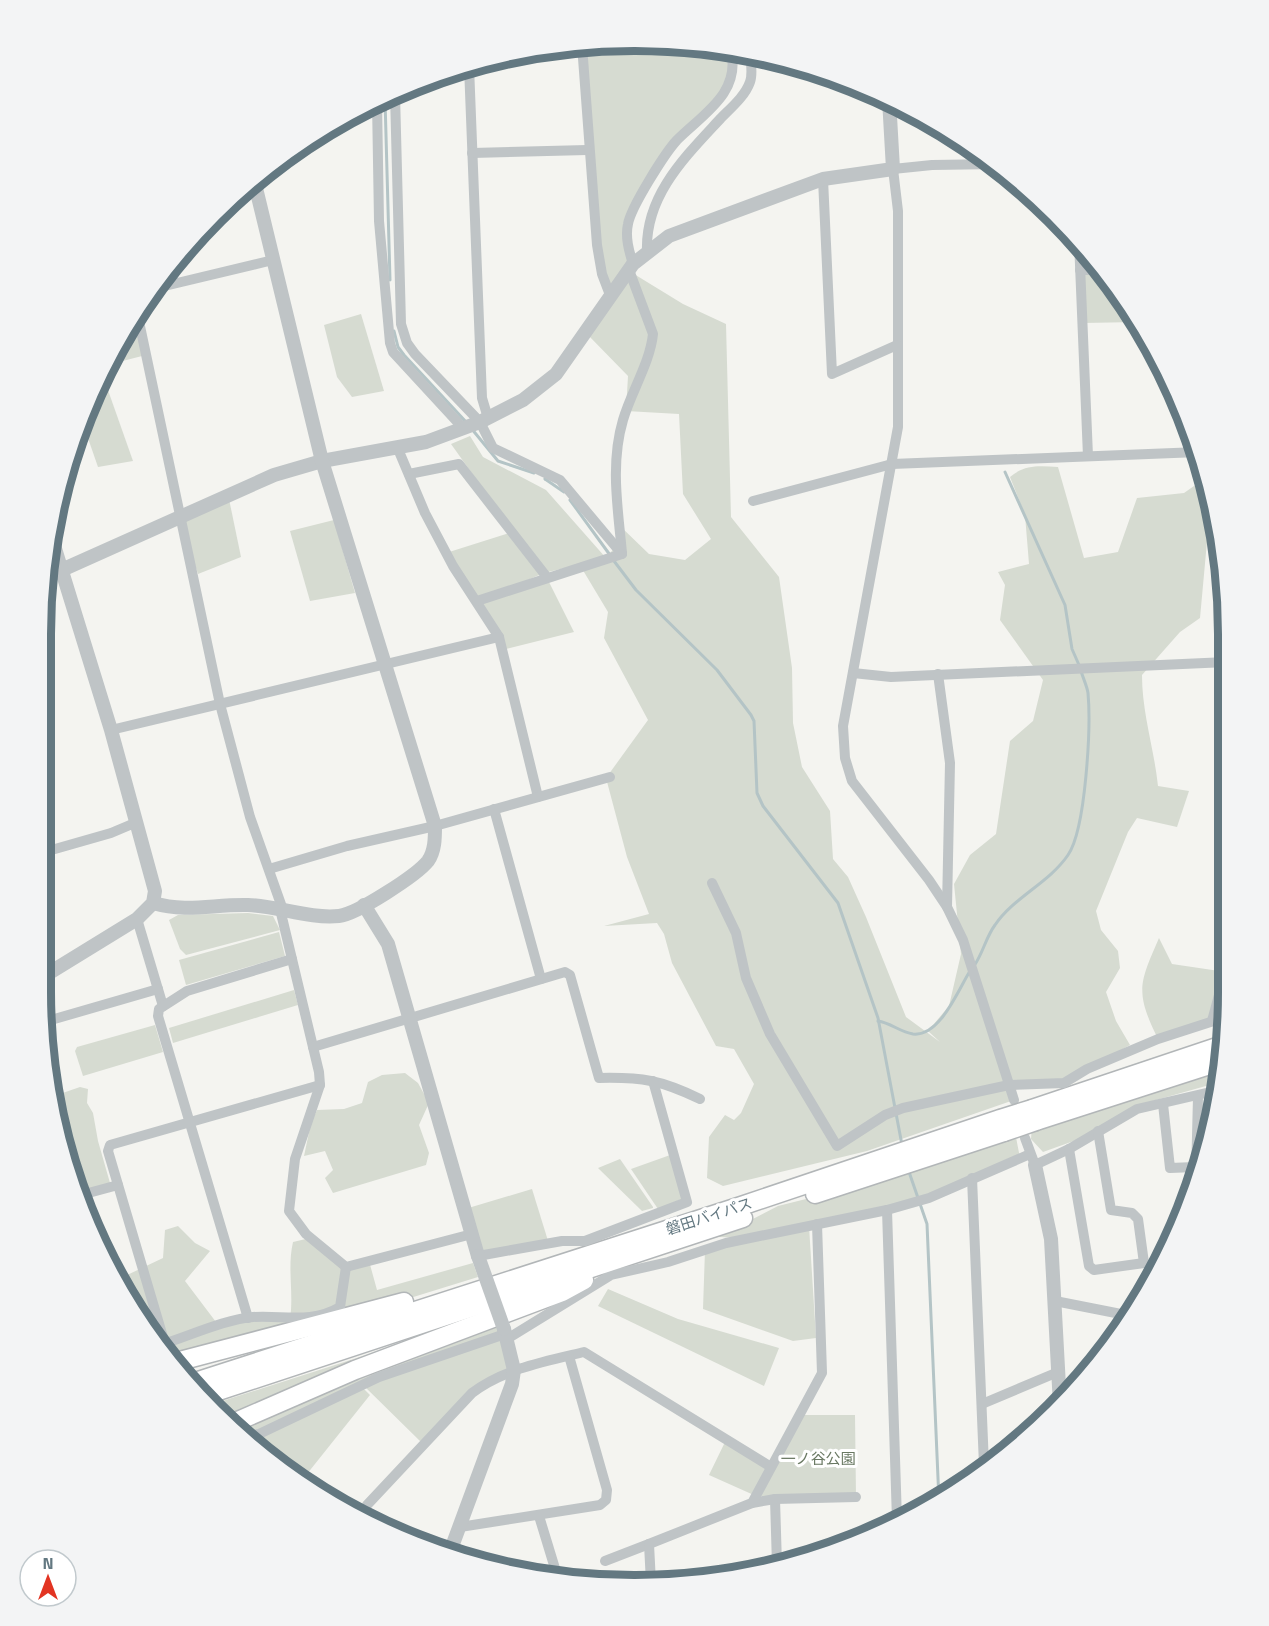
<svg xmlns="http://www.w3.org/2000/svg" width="1269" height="1626" font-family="'Titillium Web','Noto Sans JP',sans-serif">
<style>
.green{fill:#d6dbd1}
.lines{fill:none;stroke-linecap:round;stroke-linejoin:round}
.stream{stroke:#b4c4c6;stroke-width:3}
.trunk-casing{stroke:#b2b6b8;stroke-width:21}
.minor{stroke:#bfc4c6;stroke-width:10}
.tertiary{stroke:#bfc4c6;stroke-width:14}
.trunk{stroke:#fff;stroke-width:18}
.trunk-bridge-casing{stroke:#b2b6b8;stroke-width:21;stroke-linecap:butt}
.tertiary-bridge{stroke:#bfc4c6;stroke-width:14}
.trunk-bridge{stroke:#fff;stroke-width:18}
.labels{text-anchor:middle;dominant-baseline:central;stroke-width:6;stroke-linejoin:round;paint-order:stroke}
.street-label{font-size:15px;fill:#637881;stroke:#fff}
.park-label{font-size:15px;fill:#697862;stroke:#fff}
.rim{fill:none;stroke:#637881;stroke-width:8}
</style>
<rect width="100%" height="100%" fill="#f4f4f0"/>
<g class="green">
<path d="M 673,42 L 731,51 L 727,89 L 676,142 L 628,221 L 634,274 L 683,304 L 726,324 L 731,517 L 779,577 L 792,668 L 793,723 L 802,767 L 830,811 L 833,859 L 848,877 L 866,917 L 906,1017 L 940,1042 L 928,1031 L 949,1006 L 961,954 L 954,884 L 970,855 L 996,834 L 1010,741 L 1033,721 L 1043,680 L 1000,620 L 1005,585 L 998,572 L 1029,564 L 1025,515 L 1010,477 C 1025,464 1040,466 1058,467 L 1084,558 L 1118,552 L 1137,498 L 1184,493 L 1204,479 L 1210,509 L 1200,618 L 1180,632 L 1142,675 C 1142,713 1154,748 1158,786 L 1189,791 L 1177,827 L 1137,818 L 1128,832 L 1096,911 L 1101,930 L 1118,951 L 1120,968 L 1106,992 L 1116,1021 L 1130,1045 L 1060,1084 L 1009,1081 L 1014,1100 L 867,1151 L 723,1186 L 707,1178 L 709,1137 L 725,1115 L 734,1120 L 741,1113 L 754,1084 L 734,1049 L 716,1046 L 672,963 L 664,934 L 657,923 L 604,926 L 649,914 L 627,857 L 606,778 L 648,720 L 604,638 L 608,612 L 581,567 L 598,560 L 544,573 L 492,595 L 546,576 L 574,632 L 502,650 L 446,553 L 512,532 L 529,553 L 451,444 L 470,436 L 483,457 L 546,490 L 606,558 L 616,546 L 619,525 L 649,554 L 685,560 L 711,539 L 683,494 L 679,414 L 626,411 L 628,376 L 588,335 L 610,295 L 595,233 L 582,45 Z"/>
<path d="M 1083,270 L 1100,270 L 1138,322 L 1083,323 Z"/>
<path d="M 137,312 L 146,355 L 107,365 L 120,338 Z"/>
<path d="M 361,314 L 384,391 L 352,397 L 337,377 L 324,325 Z"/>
<path d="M 103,376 L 133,461 L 98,467 L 82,421 Z"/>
<path d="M 229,499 L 241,557 L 198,574 L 179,517 Z"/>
<path d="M 334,520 L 355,593 L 310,601 L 290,531 Z"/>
<path d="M 42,676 L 50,710 L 41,713 Z"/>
<path d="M 248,913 L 273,916 L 280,930 L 186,955 L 180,949 L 169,920 L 178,915 Z"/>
<path d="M 279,932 L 285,956 L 186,985 L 179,960 Z"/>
<path d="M 1159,938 L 1172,964 L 1226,972 L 1212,1021 L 1158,1039 C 1135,992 1139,984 1159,938 Z"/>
<path d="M 294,990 L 298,1005 L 173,1043 L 169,1028 Z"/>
<path d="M 155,1025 L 163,1052 L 83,1076 L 75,1051 L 77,1047 Z"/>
<path d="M 1221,1064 L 1220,1082 L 1149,1102 L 1096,1133 L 1043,1152 L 1031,1139 L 1032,1126 Z"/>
<path d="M 405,1073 L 418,1083 L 429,1103 L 419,1125 L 429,1153 L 426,1165 L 333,1193 L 325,1178 L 333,1170 L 325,1151 L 304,1156 L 311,1123 L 317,1110 L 344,1109 L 362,1103 L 368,1082 L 382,1075 Z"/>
<path d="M 80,1087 L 88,1089 L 87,1103 L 93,1113 L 98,1141 L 110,1183 L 80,1192 L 61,1146 L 54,1096 Z"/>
<path d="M 1015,1132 L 1020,1158 L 929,1198 L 809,1226 L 816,1338 L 793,1341 L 703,1309 L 705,1250 L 752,1238 L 718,1237 L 778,1206 L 886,1179 Z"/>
<path d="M 673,1154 L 686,1197 L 658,1209 L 631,1169 Z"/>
<path d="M 620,1159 L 653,1207 L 653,1208 L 642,1211 L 598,1168 Z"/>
<path d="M 532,1189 L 549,1244 L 485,1255 L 465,1209 Z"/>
<path d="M 178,1226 L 195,1243 L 210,1251 L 185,1281 L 219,1326 L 252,1317 L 290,1319 C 294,1293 287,1268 293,1242 L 310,1238 L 340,1264 L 369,1261 L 377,1290 L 473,1263 L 478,1277 L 352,1316 L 176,1361 L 118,1284 L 125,1276 L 163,1258 L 165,1230 Z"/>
<path d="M 608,1289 L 678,1319 L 779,1348 L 764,1386 L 598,1306 Z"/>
<path d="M 494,1320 L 514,1370 L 485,1383 L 421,1442 L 363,1385 L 361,1386 L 370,1395 L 303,1479 L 235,1427 Z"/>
<path d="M 394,1346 L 394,1351 L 230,1424 L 210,1405 Z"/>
<path d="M 799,1415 L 855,1415 L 856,1497 L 756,1496 L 709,1475 L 726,1440 L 771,1467 Z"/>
</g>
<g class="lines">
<g class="stream">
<path d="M 385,99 L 390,280"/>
<path d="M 394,331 L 398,347 L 404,355 L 467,423"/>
<path d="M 471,428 L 498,461 L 534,473"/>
<path d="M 1005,472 L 1065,605 L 1072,649 L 1079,665"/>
<path d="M 545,479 L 564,492"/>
<path d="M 570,500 L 610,555"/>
<path d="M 614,561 L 636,590 L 717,670 L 751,715 L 754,721 L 757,793 L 763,806 L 838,903 L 878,1018 L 902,1145"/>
<path d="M 974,966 C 983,953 986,937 995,925 C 1014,897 1049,883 1068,855 C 1086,829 1091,726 1088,693 C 1087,686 1083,678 1081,671"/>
<path d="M 878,1021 C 891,1023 900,1032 913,1034 C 940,1037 958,990 970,971"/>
<path d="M 908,1169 L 927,1224 L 939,1501"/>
</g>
<g class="trunk-casing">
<g id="trunk">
<path d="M 1032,1109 L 1223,1045"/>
<path d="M 1036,1121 L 1222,1061"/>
<path d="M 815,1194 L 1004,1132"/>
<path d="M 176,1362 L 404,1302"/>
<path d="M 192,1383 L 741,1206 L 1000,1119"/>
<path d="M 203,1396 L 743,1218"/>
<path d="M 231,1424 L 355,1370 L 562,1292 L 584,1280"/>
</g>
</g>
<g class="minor">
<path d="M 582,45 L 597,245 L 602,274 L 610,295"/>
<path d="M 469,66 L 482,398 L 488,418"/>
<path d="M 395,94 L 401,324 L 407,343 L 415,354 L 480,422 L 493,448 L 560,480 L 622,554"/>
<path d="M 377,102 L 379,221 L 390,343 L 393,352 L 464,429"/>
<path d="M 472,153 L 587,150"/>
<path d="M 997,164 L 932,165 L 893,169 L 898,211 L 898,427 L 843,726 L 845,758 L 852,781 L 929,880 L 947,907 L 963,940 L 1014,1100"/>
<path d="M 823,179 L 832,374 L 897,345"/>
<path d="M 1079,241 L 1088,456"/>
<path d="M 647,251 C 645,195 686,156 721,118 C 732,107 745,96 750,82 C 753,74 751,63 750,54"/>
<path d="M 633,264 C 629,251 625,237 628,224 C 631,207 665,153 677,140 C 703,114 741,93 731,51"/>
<path d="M 1080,270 L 1100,270"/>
<path d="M 152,289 L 273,260"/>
<path d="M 137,312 L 220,704 L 250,817 L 283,910"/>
<path d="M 398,449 L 425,513 L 453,566 L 499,637 L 538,797"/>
<path d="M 409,474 L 459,464 L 546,576"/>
<path d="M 753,501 L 892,464 L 1199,452"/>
<path d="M 622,553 C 618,509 610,464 623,420 C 631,392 650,363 653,334 L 629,270"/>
<path d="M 477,601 L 622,554"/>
<path d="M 853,673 L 891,677 L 1227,662"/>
<path d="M 938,674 L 950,763 L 947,907"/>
<path d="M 111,730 L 499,637"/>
<path d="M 494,809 L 541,979"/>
<path d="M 41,853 L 111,833 L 137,822"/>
<path d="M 269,869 L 347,846 L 435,826 L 610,777"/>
<path d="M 712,883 L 736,933 L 746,978 L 770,1034 L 837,1146 L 885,1115 L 903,1108 L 1009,1085 L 1064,1083 L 1087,1069 L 1158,1039 L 1226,1017"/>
<path d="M 280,909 L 319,1072 L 320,1085 L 295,1159 L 289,1211 L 306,1234 L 346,1267 L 472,1234"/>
<path d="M 137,919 L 163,1006"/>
<path d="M 1212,1021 L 1228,962"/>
<path d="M 44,1022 L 158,989"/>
<path d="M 313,1047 L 565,972 L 570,975 L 599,1078 C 642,1077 661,1080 700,1099"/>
<path d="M 50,1061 L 56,1085 L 54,1090"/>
<path d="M 1163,1104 L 1170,1168 L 1195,1167"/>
<path d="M 1025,1138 L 1035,1165 L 1069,1149 L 1137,1109 L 1219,1090"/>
<path d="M 1069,1149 L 1089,1266 L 1094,1270 L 1144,1263 L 1138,1219 L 1132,1213 L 1111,1210 L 1098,1131"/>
<path d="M 1196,1176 L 1198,1097"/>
<path d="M 972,1178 L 984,1465"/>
<path d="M 81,1195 L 118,1185"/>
<path d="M 887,1210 L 897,1520"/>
<path d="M 478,1256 L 562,1241 L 585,1241 L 687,1202 L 653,1081"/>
<path d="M 1055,1301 L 1131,1316"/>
<path d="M 248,1318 L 158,1016 L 159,1009 L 187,991 L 292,959"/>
<path d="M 507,1339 L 611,1275 L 668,1262 L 726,1243 L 887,1210 L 929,1198 L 1030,1154"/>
<path d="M 163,1344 C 189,1336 226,1319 253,1317 C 284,1315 311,1324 340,1307 L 346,1267"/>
<path d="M 165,1344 L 108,1151 L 110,1145 L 320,1085"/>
<path d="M 982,1404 L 1058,1372"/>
<path d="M 247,1436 L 259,1434 L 379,1377 L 505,1334"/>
<path d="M 775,1499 L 777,1565"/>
<path d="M 752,1503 L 775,1499 L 856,1497"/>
<path d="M 367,1505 L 472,1393 C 503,1369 546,1361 584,1352 L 771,1467"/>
<path d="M 539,1516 L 557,1575"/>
<path d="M 460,1527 L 600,1505 L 606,1500 L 607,1490 L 569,1356"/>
<path d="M 605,1561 L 649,1544"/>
<path d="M 770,1568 L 791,1564"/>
<path d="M 651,1583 L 649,1544 L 752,1503 L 822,1373 L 817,1224"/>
</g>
<g class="tertiary">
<path d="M 552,47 L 563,45"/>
<path d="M 46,577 L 274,475 L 322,461 L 426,442 L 480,422 L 523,400 L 556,374 L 633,264 L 669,236 L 823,179 L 893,169 L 889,99"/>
<path d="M 1228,797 L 1225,843 L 1228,882"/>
<path d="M 153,903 C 188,913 213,904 248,905 C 278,906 309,919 339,916 C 357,914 417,875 428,861 C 435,851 435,838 435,826 L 322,461 L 254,180"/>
<path d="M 364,905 L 388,944 L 478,1256"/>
<path d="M 41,978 L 137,919 L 153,903 L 155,891 L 111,730 L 53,542"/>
<path d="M 1035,1165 L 1051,1239 L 1060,1405"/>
<path d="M 450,1552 L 512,1384 L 514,1370 L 504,1329"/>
</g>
<use href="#trunk" class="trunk"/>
<g class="trunk-bridge-casing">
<g id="trunk-bridge">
<path d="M 1000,1119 L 1032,1109"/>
<path d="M 1004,1132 L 1036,1121"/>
</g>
</g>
<path class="tertiary-bridge" d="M 478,1256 L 504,1329"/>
<use href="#trunk-bridge" class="trunk-bridge"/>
</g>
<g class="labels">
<g class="street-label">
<text transform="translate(709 1216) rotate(-18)">磐田バイパス</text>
</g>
<g class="park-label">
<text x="818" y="1458">一ノ谷公園</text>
</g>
</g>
<path d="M0 0H1269V1626H0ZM634 51H635A583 583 0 0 1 1218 634V992A583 583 0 0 1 635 1575H634A583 583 0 0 1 51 992V634A583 583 0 0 1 634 51Z" fill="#f3f4f5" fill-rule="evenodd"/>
<path class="rim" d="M634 51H635A583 583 0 0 1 1218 634V992A583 583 0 0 1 635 1575H634A583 583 0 0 1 51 992V634A583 583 0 0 1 634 51Z"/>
<g transform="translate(48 1578)"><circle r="28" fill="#ffffff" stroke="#c1c9cd" stroke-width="1.5"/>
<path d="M0-4.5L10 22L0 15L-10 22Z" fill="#e23422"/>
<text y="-9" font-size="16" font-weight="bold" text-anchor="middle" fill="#637881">N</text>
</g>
</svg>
